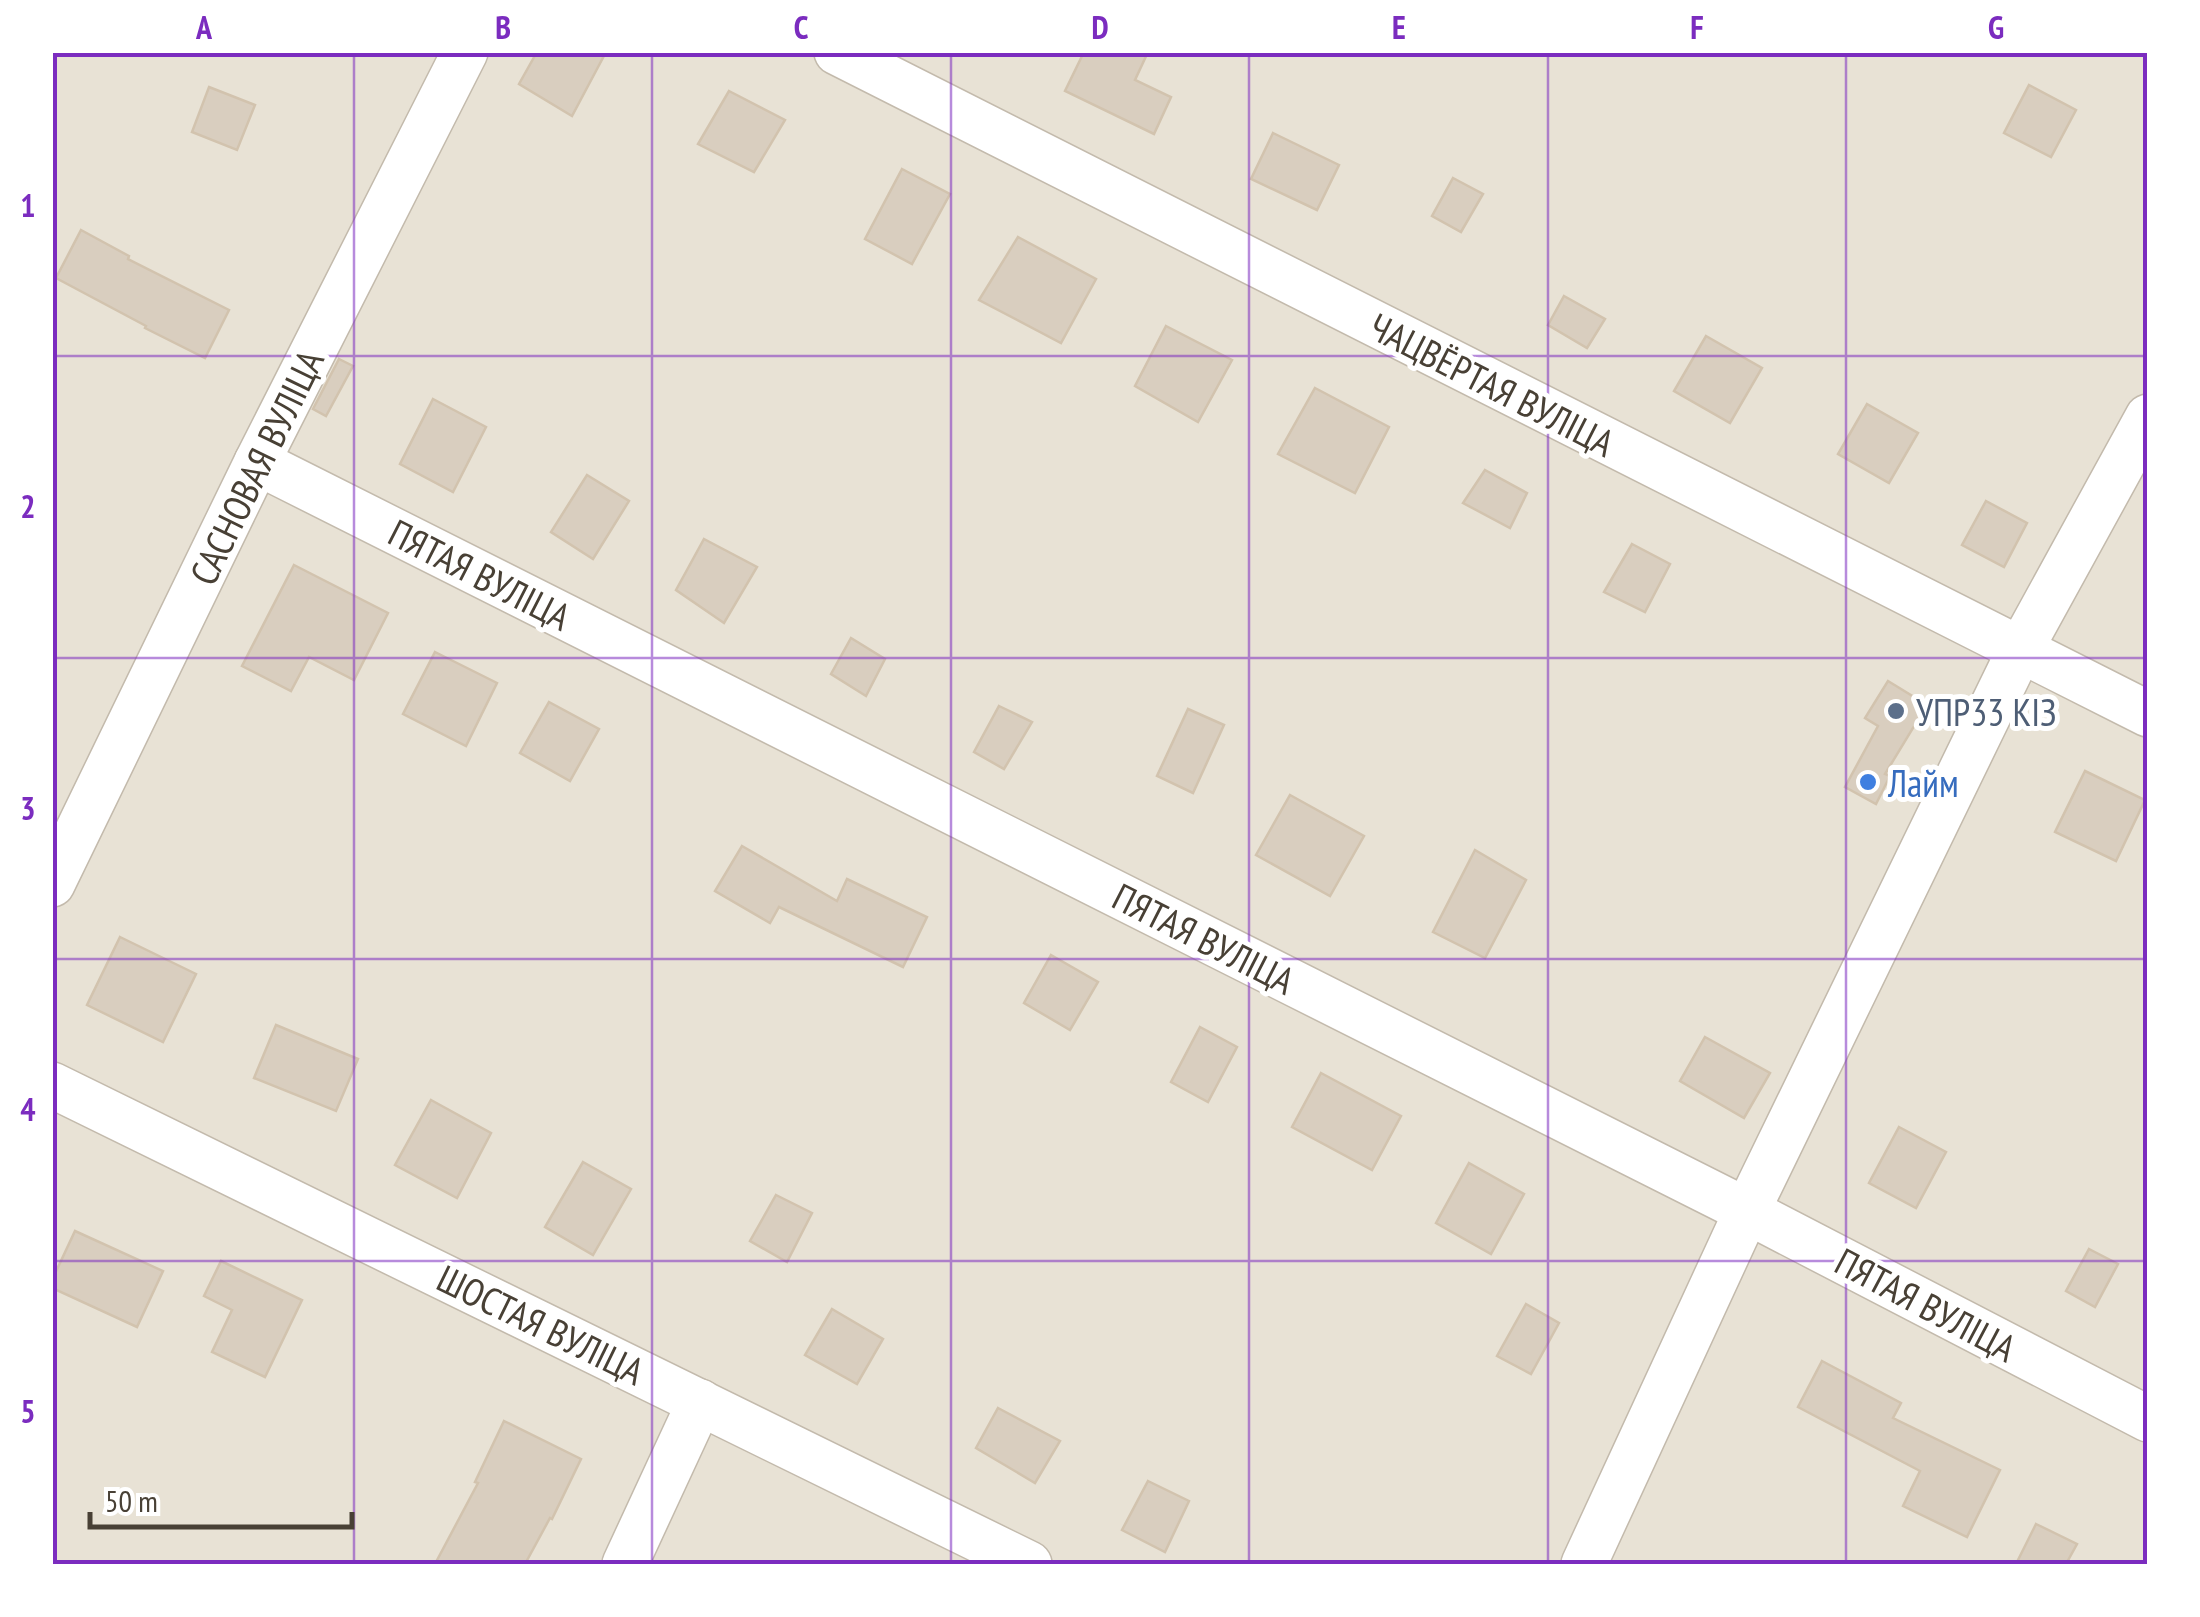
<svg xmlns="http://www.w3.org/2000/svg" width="2200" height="1617" font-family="'PT Sans Narrow',sans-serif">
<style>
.residential{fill:#e8e2d5}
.building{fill:#d9cebf;stroke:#d2c3ae;stroke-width:2.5}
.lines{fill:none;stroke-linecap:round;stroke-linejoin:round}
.minor-casing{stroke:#c3baac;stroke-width:48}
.minor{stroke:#fff;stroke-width:45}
.grid{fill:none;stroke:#7b2cbf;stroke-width:2.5;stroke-opacity:0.55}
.service-dot{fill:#5c6f8a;stroke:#fff;stroke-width:4}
.shop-dot{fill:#3f7fe0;stroke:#fff;stroke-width:4}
.labels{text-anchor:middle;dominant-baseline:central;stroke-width:10;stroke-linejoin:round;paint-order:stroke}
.street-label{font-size:38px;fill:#484035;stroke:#fff}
.service-label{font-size:38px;fill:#4e5e75;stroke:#fff;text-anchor:start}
.shop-label{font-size:38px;fill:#366cbe;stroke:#fff;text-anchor:start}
.neatline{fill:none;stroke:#7b2cbf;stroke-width:4}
.grid-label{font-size:32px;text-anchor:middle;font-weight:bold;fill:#7b2cbf}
</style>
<rect width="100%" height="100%" fill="#f4f0e7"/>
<rect class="residential" x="53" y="53" width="2094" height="1511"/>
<g class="building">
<path d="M 537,52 L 606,52 L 572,116 L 519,84 Z"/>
<path d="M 1084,52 L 1148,52 L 1135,80 L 1171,97 L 1154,134 L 1065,91 Z"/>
<path d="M 2029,85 L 2076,110 L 2051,157 L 2004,133 Z"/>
<path d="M 209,87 L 255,105 L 237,150 L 192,132 Z"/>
<path d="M 729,91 L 785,120 L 754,172 L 698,144 Z"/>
<path d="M 1273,133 L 1339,165 L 1317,210 L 1251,179 Z"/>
<path d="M 902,169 L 950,194 L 912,264 L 865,239 Z"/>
<path d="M 1453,178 L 1483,194 L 1461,232 L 1432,216 Z"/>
<path d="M 81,230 L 129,256 L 128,259 L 229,310 L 205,358 L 145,328 L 146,326 L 56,278 Z"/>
<path d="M 1018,237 L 1096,279 L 1061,343 L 979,300 Z"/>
<path d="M 1564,296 L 1605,319 L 1587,348 L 1548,325 Z"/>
<path d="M 1166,326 L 1232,360 L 1198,422 L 1135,386 Z"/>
<path d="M 1706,336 L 1762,368 L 1730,423 L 1674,391 Z"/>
<path d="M 339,359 L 353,366 L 326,416 L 313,409 Z"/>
<path d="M 1315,388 L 1389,427 L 1355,493 L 1278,454 Z"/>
<path d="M 433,399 L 486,427 L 453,492 L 400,464 Z"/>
<path d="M 1867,404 L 1918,433 L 1889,483 L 1838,454 Z"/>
<path d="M 1485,470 L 1527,493 L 1510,528 L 1463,503 Z"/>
<path d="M 587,475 L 629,501 L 593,559 L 551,532 Z"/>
<path d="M 1986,501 L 2027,523 L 2004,567 L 1962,545 Z"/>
<path d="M 704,539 L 757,567 L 724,623 L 676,590 Z"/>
<path d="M 1632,544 L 1670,564 L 1645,612 L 1604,592 Z"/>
<path d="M 294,565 L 388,613 L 354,680 L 309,657 L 291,691 L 242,666 Z"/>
<path d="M 851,638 L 885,659 L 866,696 L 831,674 Z"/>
<path d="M 435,652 L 497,683 L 466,746 L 403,714 Z"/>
<path d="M 1888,681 L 1927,705 L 1885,774 L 1890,776 L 1876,804 L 1845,787 L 1878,726 L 1865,718 Z"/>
<path d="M 549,702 L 599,729 L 570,781 L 520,753 Z"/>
<path d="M 999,706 L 1032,722 L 1004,769 L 974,752 Z"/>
<path d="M 1188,709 L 1224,725 L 1193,793 L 1157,776 Z"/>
<path d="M 2085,771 L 2145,800 L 2116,861 L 2055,832 Z"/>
<path d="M 1290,795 L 1364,836 L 1330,896 L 1256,855 Z"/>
<path d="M 742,846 L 837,901 L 847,879 L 927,917 L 903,967 L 779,907 L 770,923 L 715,891 Z"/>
<path d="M 1475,850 L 1526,880 L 1485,958 L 1433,932 Z"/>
<path d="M 120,937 L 196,974 L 163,1042 L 87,1005 Z"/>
<path d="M 1051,955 L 1098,982 L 1070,1030 L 1024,1003 Z"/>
<path d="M 276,1025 L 358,1059 L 336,1111 L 254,1078 Z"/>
<path d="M 1200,1027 L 1237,1047 L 1208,1102 L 1171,1082 Z"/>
<path d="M 1705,1037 L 1770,1073 L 1744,1118 L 1680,1081 Z"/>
<path d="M 1321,1073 L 1401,1116 L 1372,1170 L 1292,1127 Z"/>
<path d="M 431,1100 L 491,1133 L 457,1198 L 395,1165 Z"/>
<path d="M 1899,1127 L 1946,1152 L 1916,1208 L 1869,1183 Z"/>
<path d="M 583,1162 L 631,1189 L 593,1255 L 545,1227 Z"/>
<path d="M 1469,1163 L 1524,1194 L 1491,1254 L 1436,1223 Z"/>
<path d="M 776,1195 L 812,1213 L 787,1262 L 750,1241 Z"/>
<path d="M 75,1231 L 163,1271 L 137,1327 L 52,1288 L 52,1280 Z"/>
<path d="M 2089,1249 L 2118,1264 L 2095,1307 L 2066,1291 Z"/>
<path d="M 221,1261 L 302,1300 L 265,1377 L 212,1352 L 232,1310 L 204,1296 Z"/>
<path d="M 1526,1304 L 1559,1323 L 1531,1374 L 1497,1356 Z"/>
<path d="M 832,1309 L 883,1339 L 857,1384 L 805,1355 Z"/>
<path d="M 1822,1361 L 1901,1403 L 1893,1418 L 2000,1470 L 1967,1537 L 1903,1506 L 1920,1471 L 1798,1407 Z"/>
<path d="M 998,1408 L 1060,1441 L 1035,1483 L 976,1448 Z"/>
<path d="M 504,1421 L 581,1459 L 552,1519 L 550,1518 L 525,1564 L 435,1564 L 478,1483 L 475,1482 Z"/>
<path d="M 1148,1481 L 1189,1501 L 1165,1552 L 1122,1530 Z"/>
<path d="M 2036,1524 L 2077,1544 L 2066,1564 L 2016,1564 Z"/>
</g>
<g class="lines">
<g class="minor-casing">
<g id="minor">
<path d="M 837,52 L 2148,714"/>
<path d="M 257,462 L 1747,1211 L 2148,1419"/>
<path d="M 52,884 L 257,462 L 465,52"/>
<path d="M 52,1085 L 1029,1564"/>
<path d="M 625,1564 L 700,1402"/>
<path d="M 1584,1564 L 1747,1211 L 2020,650 L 2148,417"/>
</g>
</g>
<use href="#minor" class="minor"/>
</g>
<path class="grid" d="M 354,52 L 354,1564M 652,52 L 652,1564M 951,52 L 951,1564M 1249,52 L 1249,1564M 1548,52 L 1548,1564M 1846,52 L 1846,1564M 52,356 L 2148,356M 52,658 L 2148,658M 52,959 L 2148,959M 52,1261 L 2148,1261"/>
<circle class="service-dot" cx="1896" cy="711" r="10"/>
<circle class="shop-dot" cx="1868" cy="782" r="10"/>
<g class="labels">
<g class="street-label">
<text transform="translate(1492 384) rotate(27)">ЧАЦВЁРТАЯ ВУЛІЦА</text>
<text transform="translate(256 467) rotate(-64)">САСНОВАЯ ВУЛІЦА</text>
<text transform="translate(480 574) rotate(27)">ПЯТАЯ ВУЛІЦА</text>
<text transform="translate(1204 938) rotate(27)">ПЯТАЯ ВУЛІЦА</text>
<text transform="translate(1926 1304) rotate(28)">ПЯТАЯ ВУЛІЦА</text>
<text transform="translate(541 1324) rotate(26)">ШОСТАЯ ВУЛІЦА</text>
</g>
<g class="service-label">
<text x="1916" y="711">УПР33 КІЗ</text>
</g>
<g class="shop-label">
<text x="1888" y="782">Лайм</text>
</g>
</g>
<rect width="2200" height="1617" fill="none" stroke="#ffffff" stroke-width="110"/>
<path d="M90 1512v15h262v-15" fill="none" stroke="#484035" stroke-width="5"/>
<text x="105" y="1512" font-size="30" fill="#484035" stroke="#ffffff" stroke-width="8" paint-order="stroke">50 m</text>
<rect x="55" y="55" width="2090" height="1507" class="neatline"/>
<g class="grid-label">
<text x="204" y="39">A</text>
<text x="503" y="39">B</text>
<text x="801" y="39">C</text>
<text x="1100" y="39">D</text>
<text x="1399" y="39">E</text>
<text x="1697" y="39">F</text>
<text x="1996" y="39">G</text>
<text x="28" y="217">1</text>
<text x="28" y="518">2</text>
<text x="28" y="820">3</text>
<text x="28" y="1121">4</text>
<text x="28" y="1423">5</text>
</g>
</svg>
